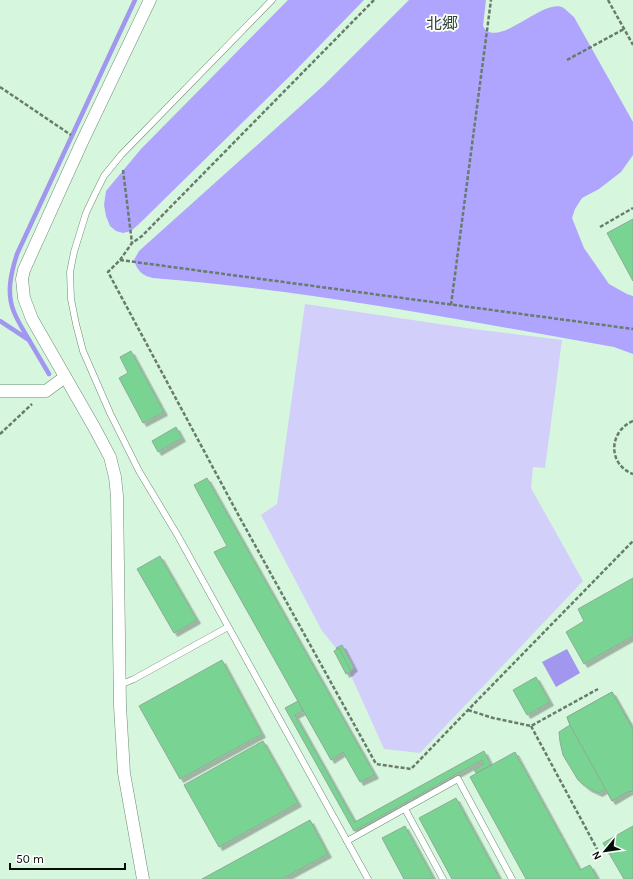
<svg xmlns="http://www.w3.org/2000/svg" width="633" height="879" font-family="Karla,'Noto Sans JP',sans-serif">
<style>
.green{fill:#d3cffb}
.forest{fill:#afa4fe}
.water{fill:#a297ef}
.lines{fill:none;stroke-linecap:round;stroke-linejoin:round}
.stream{stroke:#a297ef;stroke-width:4.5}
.building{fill:#79d494;stroke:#8dab94;filter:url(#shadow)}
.service-casing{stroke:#6f8c76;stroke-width:7}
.minor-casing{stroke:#6f8c76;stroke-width:13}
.path{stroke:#687b6c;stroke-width:2.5;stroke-dasharray:4 2;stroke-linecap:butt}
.service{stroke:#fff;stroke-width:6}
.minor{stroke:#fff;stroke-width:12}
.labels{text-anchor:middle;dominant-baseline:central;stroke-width:3.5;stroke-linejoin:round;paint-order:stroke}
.quarter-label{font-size:16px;fill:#2d4835;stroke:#fff}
</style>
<defs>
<filter id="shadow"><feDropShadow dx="3.5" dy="3.5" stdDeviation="0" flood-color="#0004"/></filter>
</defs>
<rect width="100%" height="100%" fill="#d7f6de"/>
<path class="green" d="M 305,304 L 473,329 L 562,340 L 545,468 L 533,467 L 531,488 L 583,581 L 420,753 L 384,749 L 349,671 L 336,648 L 322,631 L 261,515 L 277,504 Z"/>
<g class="forest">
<path d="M 288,0 L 364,0 L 294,72 L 139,224 L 131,231 L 123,233 L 116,231 L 110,226 L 106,216 L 104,205 L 106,191 L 141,149 Z"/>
<path d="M 409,0 L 486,0 L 483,26 C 484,27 486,31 487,31 C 505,42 543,0 562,7 C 566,9 570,14 574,17 L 633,122 L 633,155 L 621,172 L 599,189 L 582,198 L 575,209 L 572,218 L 584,248 L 609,284 L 627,294 L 633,296 L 633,354 L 614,347 C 461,320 308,290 153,278 C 143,276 137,271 134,260 L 139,251 L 323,86 Z"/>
</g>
<path class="water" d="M 567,649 L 580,673 L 556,687 L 542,662 Z"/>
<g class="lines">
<g class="stream">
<path d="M 0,321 L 29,340 L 49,374"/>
<path d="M 29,340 C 24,331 18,322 14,312 C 6,293 11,273 17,254 L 135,0"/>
</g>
</g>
<g class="building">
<path d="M 633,219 L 633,281 L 607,233 Z"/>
<path d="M 131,351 L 164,412 L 143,423 L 119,378 L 128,373 L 120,357 Z"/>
<path d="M 176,427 L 182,438 L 158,452 L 152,441 Z"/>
<path d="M 207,478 L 375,775 L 360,782 L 343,752 L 331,760 L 214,552 L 227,546 L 194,485 Z"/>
<path d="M 160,556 L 197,620 L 174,633 L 137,569 Z"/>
<path d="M 633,578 L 633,636 L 584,664 L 566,632 L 584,621 L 578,609 Z"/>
<path d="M 342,645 L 354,668 L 349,671 L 336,648 Z"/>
<path d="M 339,648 L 351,671 L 346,674 L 334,651 Z"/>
<path d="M 222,660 L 262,734 L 180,779 L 139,706 Z"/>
<path d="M 536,677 L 550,702 L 527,715 L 513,690 Z"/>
<path d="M 612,692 L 633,729 L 633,792 L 629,791 L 612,801 L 606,789 L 599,793 L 588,788 L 578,780 L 563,755 L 560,742 L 559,732 L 570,725 L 567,717 Z"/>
<path d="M 612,692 L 633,729 L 633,792 L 629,791 L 612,801 L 570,725 L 567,717 Z"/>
<path d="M 298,701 L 303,711 L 295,715 L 355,822 L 484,751 L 491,765 L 476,773 L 474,770 L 484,764 L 482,760 L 354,831 L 285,708 Z"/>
<path d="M 263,741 L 298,803 L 219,847 L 184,785 Z"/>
<path d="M 515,752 L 580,870 L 590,865 L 598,879 L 526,879 L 470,777 Z"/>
<path d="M 456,798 L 500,879 L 452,879 L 419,818 Z"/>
<path d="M 310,820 L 328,854 L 282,879 L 202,879 Z"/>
<path d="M 405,826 L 434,879 L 404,879 L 382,838 Z"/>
<path d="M 633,826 L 633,879 L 624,879 L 603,843 Z"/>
</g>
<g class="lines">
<g class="service-casing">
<g id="service">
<path d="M 272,0 L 121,155 L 104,176 L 95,194 L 86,213 L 74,252 L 70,272 L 71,299 L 76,324 L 83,351 L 110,413 L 139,471 L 178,536 L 368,879"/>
<path d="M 120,685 L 134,679 L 228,627"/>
<path d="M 405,809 L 443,879"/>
<path d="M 347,841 L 458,779 L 512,879"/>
</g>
</g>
<g class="minor-casing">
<g id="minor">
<path d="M 0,391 L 46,391 L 65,377"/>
<path d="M 143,879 L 124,773 L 120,706 L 117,496 L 115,477 L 110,457 L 94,427 L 32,319 L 24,298 L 22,279 L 24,270 L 82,142 L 150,0"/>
</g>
</g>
<g class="path">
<path d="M 374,0 L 142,236 L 132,243 L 120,260 L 108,272 L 240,518 L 376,764 L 411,769 L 468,710 L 633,541"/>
<path d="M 608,0 L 633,45"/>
<path d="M 567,60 L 624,29"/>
<path d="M 0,87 L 71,135"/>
<path d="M 123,170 L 132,243"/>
<path d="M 600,227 L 633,208"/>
<path d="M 120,260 L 633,329"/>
<path d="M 451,305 L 491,0"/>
<path d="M 633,421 C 609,431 607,464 633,474"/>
<path d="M 0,434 L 32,404"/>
<path d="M 468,710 L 493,718 L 531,726 L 598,689"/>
<path d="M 531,726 L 597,849"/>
</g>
<use href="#service" class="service"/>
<use href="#minor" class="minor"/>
</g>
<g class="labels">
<g class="quarter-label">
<text x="442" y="23">北郷</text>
</g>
</g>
<g transform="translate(605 851) rotate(241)" stroke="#ffffff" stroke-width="3" paint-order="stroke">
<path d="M0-3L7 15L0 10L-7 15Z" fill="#050f07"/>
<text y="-6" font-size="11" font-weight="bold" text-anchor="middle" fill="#050f07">N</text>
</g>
<path d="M10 863v6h115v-6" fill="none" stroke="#050f07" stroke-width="2"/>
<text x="16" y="863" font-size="12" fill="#050f07" stroke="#ffffff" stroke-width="3" paint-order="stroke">50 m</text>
</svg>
